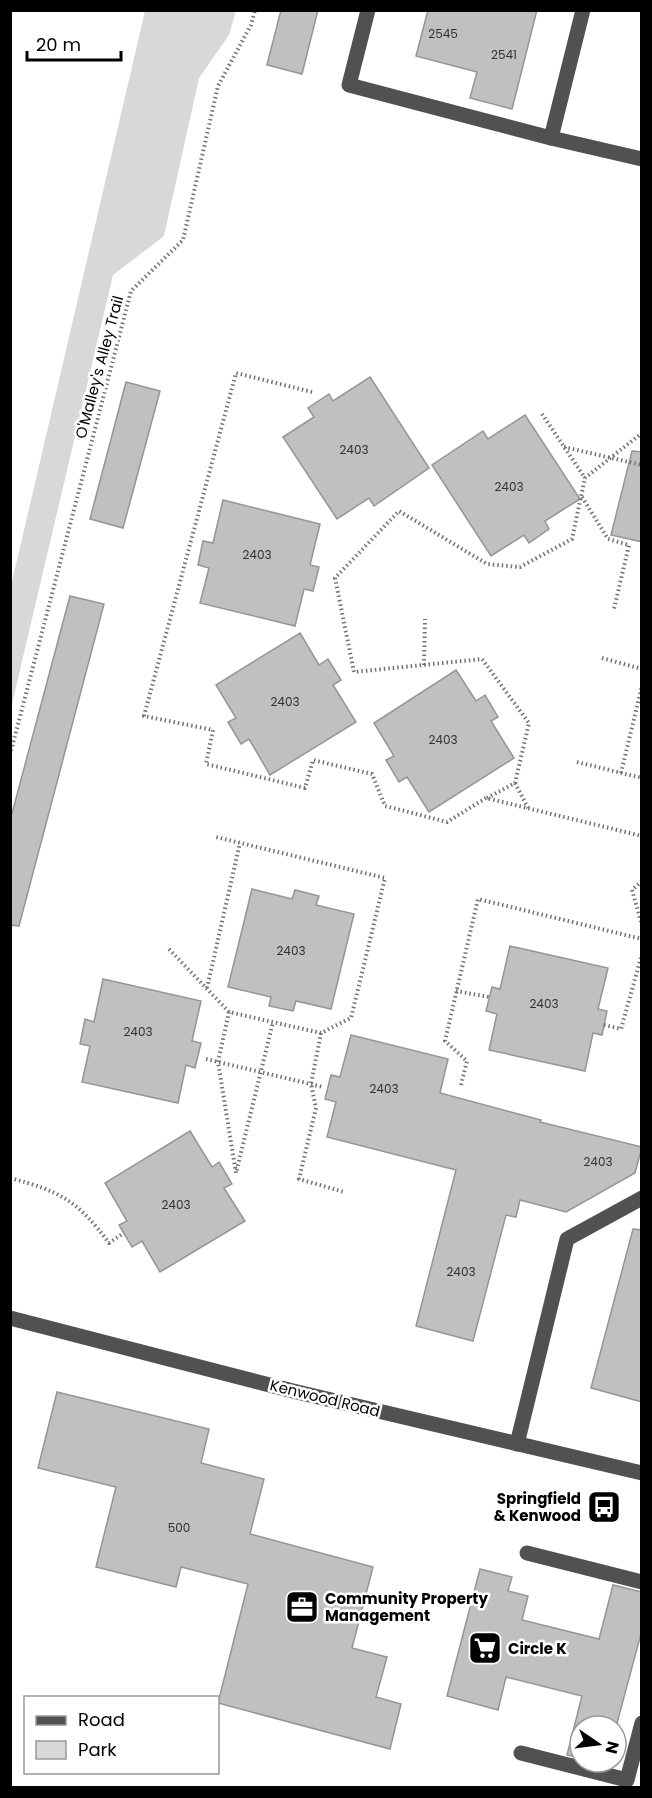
<svg xmlns="http://www.w3.org/2000/svg" width="652" height="1798" font-family="Poppins,sans-serif">
<style>
.green{fill:#d8d8d8}
.building{fill:#c0c0c0;stroke:#959595;stroke-width:1.5}
.lines{fill:none;stroke-linecap:round;stroke-linejoin:round}
.path{stroke:#737373;stroke-width:4;stroke-dasharray:1.5 3;stroke-linecap:butt}
.minor{stroke:#515151;stroke-width:15}
.labels{text-anchor:middle;dominant-baseline:central;stroke-width:5;stroke-linejoin:round;paint-order:stroke}
.number-label{font-size:12px;fill:#303030}
.street-label{font-size:15px;fill:#000;stroke:#fff}
.poi-label{font-size:15px;font-weight:bold;fill:#000;stroke:#fff;text-anchor:start}
</style>
<rect width="100%" height="100%" fill="#fff"/>
<path class="green" d="M 145,11 L 236,11 L 229,35 L 199,78 L 164,236 L 113,275 L 11,708 L 11,586 Z"/>
<g class="building">
<path d="M 281,10 L 318,10 L 302,74 L 267,65 Z"/>
<path d="M 428,10 L 537,10 L 512,109 L 470,98 L 477,72 L 416,56 Z"/>
<path d="M 370,377 L 429,468 L 374,506 L 369,498 L 337,519 L 283,437 L 314,417 L 308,408 L 329,394 L 333,401 Z"/>
<path d="M 126,382 L 160,391 L 123,528 L 90,519 Z"/>
<path d="M 525,415 L 580,499 L 545,521 L 549,529 L 529,543 L 524,535 L 491,556 L 432,465 L 483,431 L 488,439 Z"/>
<path d="M 632,451 L 642,452 L 642,542 L 611,535 Z"/>
<path d="M 223,500 L 320,524 L 310,565 L 319,567 L 313,591 L 304,589 L 295,626 L 200,603 L 209,568 L 198,565 L 203,541 L 213,543 Z"/>
<path d="M 70,596 L 104,604 L 19,926 L 10,925 L 10,821 Z"/>
<path d="M 300,633 L 319,665 L 328,659 L 341,680 L 333,685 L 356,722 L 270,775 L 249,739 L 241,744 L 228,722 L 236,718 L 216,685 Z"/>
<path d="M 456,670 L 476,701 L 485,695 L 498,717 L 491,721 L 514,758 L 429,812 L 407,777 L 399,782 L 386,760 L 394,756 L 374,723 Z"/>
<path d="M 252,889 L 292,899 L 295,890 L 319,896 L 316,905 L 354,914 L 331,1009 L 296,1001 L 293,1011 L 269,1006 L 271,997 L 228,987 Z"/>
<path d="M 510,946 L 608,968 L 598,1009 L 607,1011 L 602,1035 L 593,1033 L 585,1071 L 489,1050 L 497,1014 L 486,1011 L 492,987 L 500,989 Z"/>
<path d="M 103,979 L 201,1001 L 192,1041 L 201,1043 L 195,1068 L 186,1065 L 178,1103 L 82,1082 L 90,1046 L 80,1044 L 85,1019 L 94,1022 Z"/>
<path d="M 351,1035 L 448,1059 L 440,1093 L 541,1120 L 540,1122 L 642,1147 L 635,1173 L 566,1212 L 520,1200 L 516,1217 L 506,1215 L 473,1341 L 416,1326 L 456,1170 L 327,1137 L 336,1102 L 325,1099 L 331,1075 L 340,1077 Z"/>
<path d="M 190,1131 L 212,1167 L 219,1162 L 232,1184 L 224,1188 L 245,1221 L 160,1272 L 142,1241 L 132,1247 L 119,1225 L 127,1221 L 105,1183 Z"/>
<path d="M 633,1229 L 642,1230 L 642,1402 L 591,1388 Z"/>
<path d="M 57,1392 L 209,1429 L 201,1463 L 264,1479 L 250,1534 L 373,1567 L 352,1648 L 387,1657 L 376,1697 L 401,1704 L 390,1749 L 218,1703 L 248,1584 L 181,1567 L 176,1587 L 96,1567 L 116,1487 L 38,1468 Z"/>
<path d="M 480,1569 L 512,1577 L 508,1591 L 528,1596 L 522,1620 L 599,1639 L 613,1585 L 642,1592 L 642,1630 L 616,1727 L 580,1726 L 580,1758 L 567,1755 L 582,1696 L 506,1677 L 498,1710 L 447,1696 Z"/>
</g>
<g class="lines">
<g class="path">
<path d="M 312,392 L 236,373 L 144,716 L 213,730 L 206,764 L 305,788 L 313,760 L 372,774 L 385,806 L 447,822 L 486,798 L 642,836"/>
<path d="M 542,414 L 585,478"/>
<path d="M 564,447 L 642,465"/>
<path d="M 582,497 L 608,539 L 629,545 L 614,609"/>
<path d="M 602,658 L 642,669"/>
<path d="M 424,665 L 425,619"/>
<path d="M 10,755 L 131,291 L 183,240 L 218,86 L 251,25 L 255,10"/>
<path d="M 577,762 L 642,778"/>
<path d="M 621,773 L 642,686"/>
<path d="M 515,783 L 528,808"/>
<path d="M 487,798 L 515,783 L 529,723 L 482,659 L 354,672 L 335,578 L 399,511 L 487,564 L 520,567 L 572,539 L 585,478 L 642,433"/>
<path d="M 642,881 L 632,890 L 642,925"/>
<path d="M 169,949 L 229,1012 L 321,1033 L 351,1018 L 385,878 L 216,837"/>
<path d="M 207,988 L 240,843"/>
<path d="M 456,991 L 489,997"/>
<path d="M 229,1012 L 218,1062 L 236,1173 L 273,1022"/>
<path d="M 604,1025 L 621,1029 L 642,954"/>
<path d="M 321,1033 L 311,1084 L 316,1108 L 299,1179 L 344,1192"/>
<path d="M 206,1059 L 323,1087"/>
<path d="M 461,1085 L 467,1061 L 445,1041 L 478,899 L 642,939"/>
<path d="M 10,1178 C 60,1191 78,1201 109,1243 L 124,1233"/>
</g>
<g class="minor">
<path d="M 368,10 L 349,85 L 551,138"/>
<path d="M 583,10 L 551,138 L 642,159"/>
<path d="M 10,1318 L 293,1391 L 642,1473"/>
<path d="M 517,1444 L 567,1239 L 642,1198"/>
<path d="M 527,1553 L 642,1582"/>
<path d="M 521,1753 L 627,1780 L 642,1723"/>
</g>
</g>
<defs>
<g id="bus-square" transform="scale(1.725)"><rect x="-9" y="-9" width="18" height="18" rx="4" fill="#000" stroke="#fff"/><path d="M-5-6H5V4H4V6H2V4H-2V6H-4V4H-5ZM-3.5-4V0h7V-4ZM-3.5 1.2v1.5H-2V1.2ZM2 1.2v1.5H3.5V1.2Z" fill="#fff"/></g>
<g id="office-square" transform="scale(1.725)"><rect x="-9" y="-9" width="18" height="18" rx="4" fill="#000" stroke="#fff"/><path d="M-6-3h4V-5.5h4V-3h4V5H-6ZM-1-4.5V-3h2v-1.5ZM-6 0V1H6V0Z" fill="#fff"/></g>
<g id="supermarket-square" transform="scale(1.725)"><rect x="-9" y="-9" width="18" height="18" rx="4" fill="#000" stroke="#fff"/><path d="M-6-5.5h2.5l.6 2H6L4.5 2H-2.5L-4.4-4H-6ZM-1.5 3.2a1.3 1.3 0 1 0 .1 0ZM3 3.2a1.3 1.3 0 1 0 .1 0Z" fill="#fff"/></g>
</defs>
<g fill-rule="evenodd">
<use href="#bus-square" x="604" y="1507"/>
<use href="#office-square" x="302" y="1607"/>
<use href="#supermarket-square" x="485" y="1648"/>
</g>
<g class="labels">
<g class="number-label">
<text x="443" y="33">2545</text>
<text x="504" y="54">2541</text>
<text x="354" y="449">2403</text>
<text x="509" y="486">2403</text>
<text x="257" y="554">2403</text>
<text x="285" y="701">2403</text>
<text x="443" y="739">2403</text>
<text x="291" y="950">2403</text>
<text x="544" y="1003">2403</text>
<text x="138" y="1031">2403</text>
<text x="384" y="1088">2403</text>
<text x="598" y="1161">2403</text>
<text x="176" y="1204">2403</text>
<text x="461" y="1271">2403</text>
<text x="179" y="1527">500</text>
</g>
<g class="street-label">
<text transform="translate(99 367) rotate(-75)">O'Malley's Alley Trail</text>
<text transform="translate(325 1398) rotate(14)">Kenwood Road</text>
</g>
<g class="poi-label">
<text x="581" y="1498" text-anchor="end">Springfield<tspan x="581" dy="17">&amp; Kenwood</tspan></text>
<text x="325" y="1598">Community Property<tspan x="325" dy="17">Management</tspan></text>
<text x="508" y="1648">Circle K</text>
</g>
</g>
<rect width="652" height="1798" fill="none" stroke="#000000" stroke-width="24"/>
<rect x="24" y="1696" width="195" height="78" fill="#ffffff" stroke="#999999" stroke-width="1.5"/>
<rect x="36" y="1716" width="30" height="9" fill="#515151" stroke="#999999" stroke-width="1.5"/>
<text x="78" y="1726" font-size="18" fill="#000000">Road</text>
<rect x="36" y="1741" width="30" height="18" fill="#d8d8d8" stroke="#999999" stroke-width="1.5"/>
<text x="78" y="1756" font-size="18" fill="#000000">Park</text>
<g transform="translate(598 1744) rotate(104)"><circle r="28" fill="#ffffff" stroke="#999999" stroke-width="1.5"/>
<path d="M0-4.5L10 22L0 15L-10 22Z" fill="#000000"/>
<text y="-9" font-size="16" font-weight="bold" text-anchor="middle" fill="#000000">N</text>
</g>
<path d="M27 51v9h94v-9" fill="none" stroke="#000000" stroke-width="3"/>
<text x="36" y="51" font-size="18" fill="#000000" stroke="#ffffff" stroke-width="4.5" paint-order="stroke">20 m</text>
</svg>
